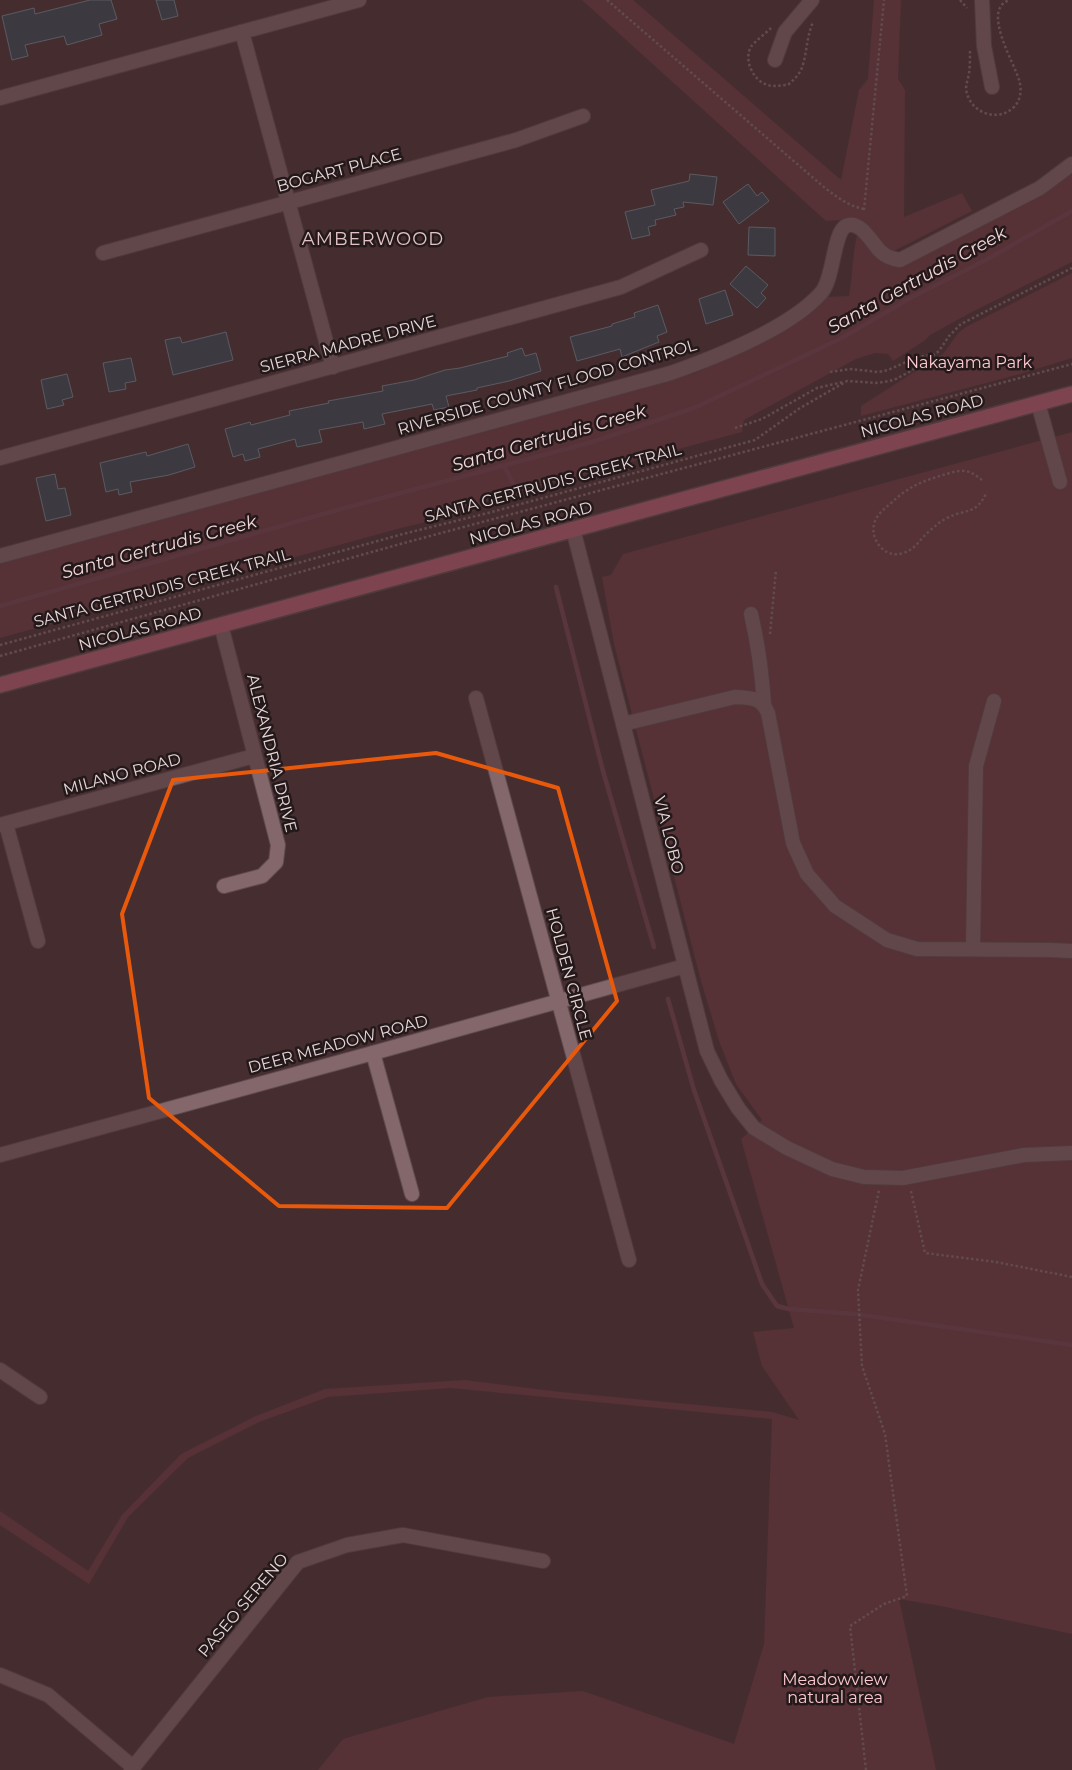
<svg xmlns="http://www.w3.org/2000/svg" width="1072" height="1770" font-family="Montserrat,sans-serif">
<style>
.green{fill:#6b353f}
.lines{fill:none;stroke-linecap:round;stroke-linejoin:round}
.stream{stroke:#72404e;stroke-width:4.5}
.building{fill:#314b56;stroke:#74909c}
.minor-casing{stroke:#604b4e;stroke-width:16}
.major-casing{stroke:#604b4e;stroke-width:18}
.path{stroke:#857072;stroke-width:2.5;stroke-dasharray:2.5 2.5;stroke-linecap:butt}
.minor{stroke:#84676b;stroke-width:14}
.major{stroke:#c16176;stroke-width:15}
.marked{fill:none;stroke:#e8590c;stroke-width:4;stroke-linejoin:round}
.labels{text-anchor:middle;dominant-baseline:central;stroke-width:5;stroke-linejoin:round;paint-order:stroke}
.street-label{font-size:16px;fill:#e8d7d9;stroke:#24191a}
.park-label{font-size:16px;fill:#fdc8cf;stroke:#24191a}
.neighbourhood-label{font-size:18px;letter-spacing:1px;fill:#e2c2c6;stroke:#24191a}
.water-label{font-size:18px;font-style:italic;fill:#f3d8db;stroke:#24191a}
</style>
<rect width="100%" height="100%" fill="#452d30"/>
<g class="green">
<path d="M 582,0 L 633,0 L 841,180 L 859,90 L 868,79 L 874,0 L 901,0 L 898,79 L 905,90 L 904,217 L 962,193 L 972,211 L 892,252 L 859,219 L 826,221 Z"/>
<path d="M 1072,169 L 1072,262 L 970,313 L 930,335 L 924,341 L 893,361 L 888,354 L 875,353 L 856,359 L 744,420 L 742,432 L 481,502 L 482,509 L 401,528 L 0,638 L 0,561 L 461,435 L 693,374 L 739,353 L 805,314 L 827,297 L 849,296 C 853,275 852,253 858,232 L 891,262 Z"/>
<path d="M 1072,273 L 1072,358 L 1020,374 L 861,416 L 861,406 L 944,353 L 958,333 L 966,327 Z"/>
<path d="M 1072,432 L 1072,1634 L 941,1606 L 899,1599 L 936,1770 L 318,1770 L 343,1739 L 488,1697 L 583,1691 L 734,1744 L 764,1644 L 772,1419 L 450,1388 L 328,1397 L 259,1422 L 188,1458 L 128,1517 L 89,1584 L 0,1525 L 0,1511 L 88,1571 L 122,1515 L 181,1454 L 256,1416 L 325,1389 L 465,1380 L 561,1392 L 772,1412 L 799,1420 L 762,1366 L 753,1332 L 794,1328 L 741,1139 L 754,1128 L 762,1120 L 736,1084 L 719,1041 L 701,981 L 614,644 L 602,577 L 611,575 L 623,554 Z"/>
</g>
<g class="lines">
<g class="stream">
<path d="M 504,466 L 518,493"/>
<path d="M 556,587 L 603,771 L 654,947"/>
<path d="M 0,606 L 341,509 L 592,442 L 694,408 L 842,338 L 914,296 L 986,260 L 1072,211"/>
<path d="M 668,999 L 694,1090 L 762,1284 L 777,1306 L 789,1309 L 855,1314 L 1072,1345"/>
</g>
</g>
<g class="building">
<path d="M 90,0 L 111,0 L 117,19 L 99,24 L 102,35 L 67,45 L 64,36 L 25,45 L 28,56 L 12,60 L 2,16 L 34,8 L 35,14 Z"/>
<path d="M 156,0 L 174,0 L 178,16 L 162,20 Z"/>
<path d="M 690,174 L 717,177 L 713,205 L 683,202 L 684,207 L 674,209 L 676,215 L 655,220 L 656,225 L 648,227 L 650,235 L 632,239 L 625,212 L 655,205 L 651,190 L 689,181 Z"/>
<path d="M 748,184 L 757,196 L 762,192 L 769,201 L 739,224 L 723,202 Z"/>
<path d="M 749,227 L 775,228 L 775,256 L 748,255 Z"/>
<path d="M 746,266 L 768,285 L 761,293 L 766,298 L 757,308 L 730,284 Z"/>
<path d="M 725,290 L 733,315 L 706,324 L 699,299 Z"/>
<path d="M 658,305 L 667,332 L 657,336 L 659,342 L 622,357 L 620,349 L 577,361 L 570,337 L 612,326 L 612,324 L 635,317 L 634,313 Z"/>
<path d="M 226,332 L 233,360 L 173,375 L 165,340 L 180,337 L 182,343 Z"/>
<path d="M 522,348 L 525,356 L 536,353 L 541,371 L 509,381 L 477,388 L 477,390 L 446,396 L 449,407 L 434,410 L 432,404 L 382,414 L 385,424 L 364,429 L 363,422 L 319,430 L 322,442 L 297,447 L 295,439 L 258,449 L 260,457 L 245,461 L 243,454 L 233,457 L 225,429 L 250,422 L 251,425 L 290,415 L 289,411 L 329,403 L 328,401 L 383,391 L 382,386 L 414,380 L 445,370 L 460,368 L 508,356 L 507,353 Z"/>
<path d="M 131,358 L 136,381 L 125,383 L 126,389 L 109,392 L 103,363 Z"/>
<path d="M 67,374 L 73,397 L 62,400 L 64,405 L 47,409 L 41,380 Z"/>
<path d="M 188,444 L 195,467 L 169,475 L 130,482 L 132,492 L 119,495 L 118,489 L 106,492 L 100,463 L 146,452 L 147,456 Z"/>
<path d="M 55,474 L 58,489 L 65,488 L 71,515 L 46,521 L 36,478 Z"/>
</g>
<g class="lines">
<g class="minor-casing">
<g id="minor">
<path d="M 982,0 L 984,46 L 992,87"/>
<path d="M 242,32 L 333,367"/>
<path d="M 775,60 L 785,32 L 812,0"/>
<path d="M 0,98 L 359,0"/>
<path d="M 103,253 L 516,140 L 583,116"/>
<path d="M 1038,403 L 1060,482"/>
<path d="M 0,458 L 621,287 L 701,250"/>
<path d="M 573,529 L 707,1051 L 721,1080 L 738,1108 L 754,1128 L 787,1148 L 832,1169 L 864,1177 L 903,1178 L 1024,1155 L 1072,1153"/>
<path d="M 0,556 L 671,373 C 716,357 789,329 821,293 C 834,279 833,233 846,226 C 860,219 872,243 880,251 C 886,257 892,259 900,260 L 1040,188 L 1072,164"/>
<path d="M 751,614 C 758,644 762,674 764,704"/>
<path d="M 221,625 L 278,845 L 276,862 L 262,876 L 224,886"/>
<path d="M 476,698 L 629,1260"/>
<path d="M 623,724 L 735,697 C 751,698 761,697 768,713 L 793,843 L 807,874 L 835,906 L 887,940 L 917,949 L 1050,950 L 1072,951"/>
<path d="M 6,824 L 38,941"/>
<path d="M 0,825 L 254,756"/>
<path d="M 973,949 L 976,766 L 994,701"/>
<path d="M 373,1053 L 412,1194"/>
<path d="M 0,1155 L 373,1053 L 685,966"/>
<path d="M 0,1370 L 40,1397"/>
<path d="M 0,1675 L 48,1695 L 133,1767"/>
<path d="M 131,1770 L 298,1562 L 347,1545 L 403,1535 L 543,1561"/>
</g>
</g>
<g class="major-casing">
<path id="major" d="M 0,685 L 1072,394"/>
</g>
<g class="path">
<path d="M 607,0 L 825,188 C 838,198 849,206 864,209"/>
<path d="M 960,0 L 967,8"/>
<path d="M 771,28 C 766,33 754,42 751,47 C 743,60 754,82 768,85 C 774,87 781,85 788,85 C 793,80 798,76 801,70 C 807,56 806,38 813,22"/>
<path d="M 970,51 C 970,58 970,66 969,74 C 968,79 966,84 966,89 C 969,112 996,123 1013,108 C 1021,101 1022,89 1019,80 C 1015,64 980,8 1010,0"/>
<path d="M 864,210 L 884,0"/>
<path d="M 830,372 L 850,369 L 878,372 L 888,370 L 915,358 L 933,354"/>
<path d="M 735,428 L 762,419 L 817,388 L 843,382"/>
<path d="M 982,480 C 977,476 972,472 965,471 C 958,470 950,473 943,475 C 920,482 908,487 890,504 C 884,509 878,514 875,521 C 868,538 885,560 903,553 C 914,550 919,541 926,534 C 933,528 939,522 947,518 C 967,508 975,516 987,492"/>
<path d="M 770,634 L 776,570"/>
<path d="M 0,645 L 403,534 L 488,513 L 755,440 L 800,408 L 847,381 L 878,383 L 894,380 L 911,371 L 939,351 L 949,336 L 961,324 L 1072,268"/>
<path d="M 0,656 L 404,543 L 1072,364"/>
<path d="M 911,1191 L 925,1253 L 996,1262 L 1072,1277"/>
<path d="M 866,1770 L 850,1626 L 884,1604 L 907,1596 L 885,1434 L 862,1366 L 858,1290 L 879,1190"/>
</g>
<use href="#minor" class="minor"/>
<use href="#major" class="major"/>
</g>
<path d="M0 0H1072V1770H0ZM 436,753 L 558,788 L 617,1001 L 447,1208 L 279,1206 L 149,1098 L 122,914 L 173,780 Z" fill="#452d30" fill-opacity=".55" fill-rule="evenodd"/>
<path class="marked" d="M 436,753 L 558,788 L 617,1001 L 447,1208 L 279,1206 L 149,1098 L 122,914 L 173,780 Z"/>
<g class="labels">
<g class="street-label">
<text transform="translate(339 170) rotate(-15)">BOGART PLACE</text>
<text transform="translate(348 344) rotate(-15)">SIERRA MADRE DRIVE</text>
<text transform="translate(547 387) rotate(-16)">RIVERSIDE COUNTY FLOOD CONTROL</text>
<text transform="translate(922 416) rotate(-15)">NICOLAS ROAD</text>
<text transform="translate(553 483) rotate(-15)">SANTA GERTRUDIS CREEK TRAIL</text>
<text transform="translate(531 523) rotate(-15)">NICOLAS ROAD</text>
<text transform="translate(162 588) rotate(-15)">SANTA GERTRUDIS CREEK TRAIL</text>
<text transform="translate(140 629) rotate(-15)">NICOLAS ROAD</text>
<text transform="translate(272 753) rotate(76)">ALEXANDRIA DRIVE</text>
<text transform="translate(122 774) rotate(-15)">MILANO ROAD</text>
<text transform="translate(669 835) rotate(76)">VIA LOBO</text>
<text transform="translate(569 974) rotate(75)">HOLDEN CIRCLE</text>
<text transform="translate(338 1044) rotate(-15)">DEER MEADOW ROAD</text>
<text transform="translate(243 1605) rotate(-50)">PASEO SERENO</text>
</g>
<g class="park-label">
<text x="969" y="362">Nakayama Park</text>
<text x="835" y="1679">Meadowview<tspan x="835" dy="18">natural area</tspan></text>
</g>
<g class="neighbourhood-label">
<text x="373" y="239">AMBERWOOD</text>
</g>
<g class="water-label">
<text transform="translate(917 280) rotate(-29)">Santa Gertrudis Creek</text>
<text transform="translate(549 438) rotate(-16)">Santa Gertrudis Creek</text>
<text transform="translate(159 547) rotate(-15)">Santa Gertrudis Creek</text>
</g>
</g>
</svg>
